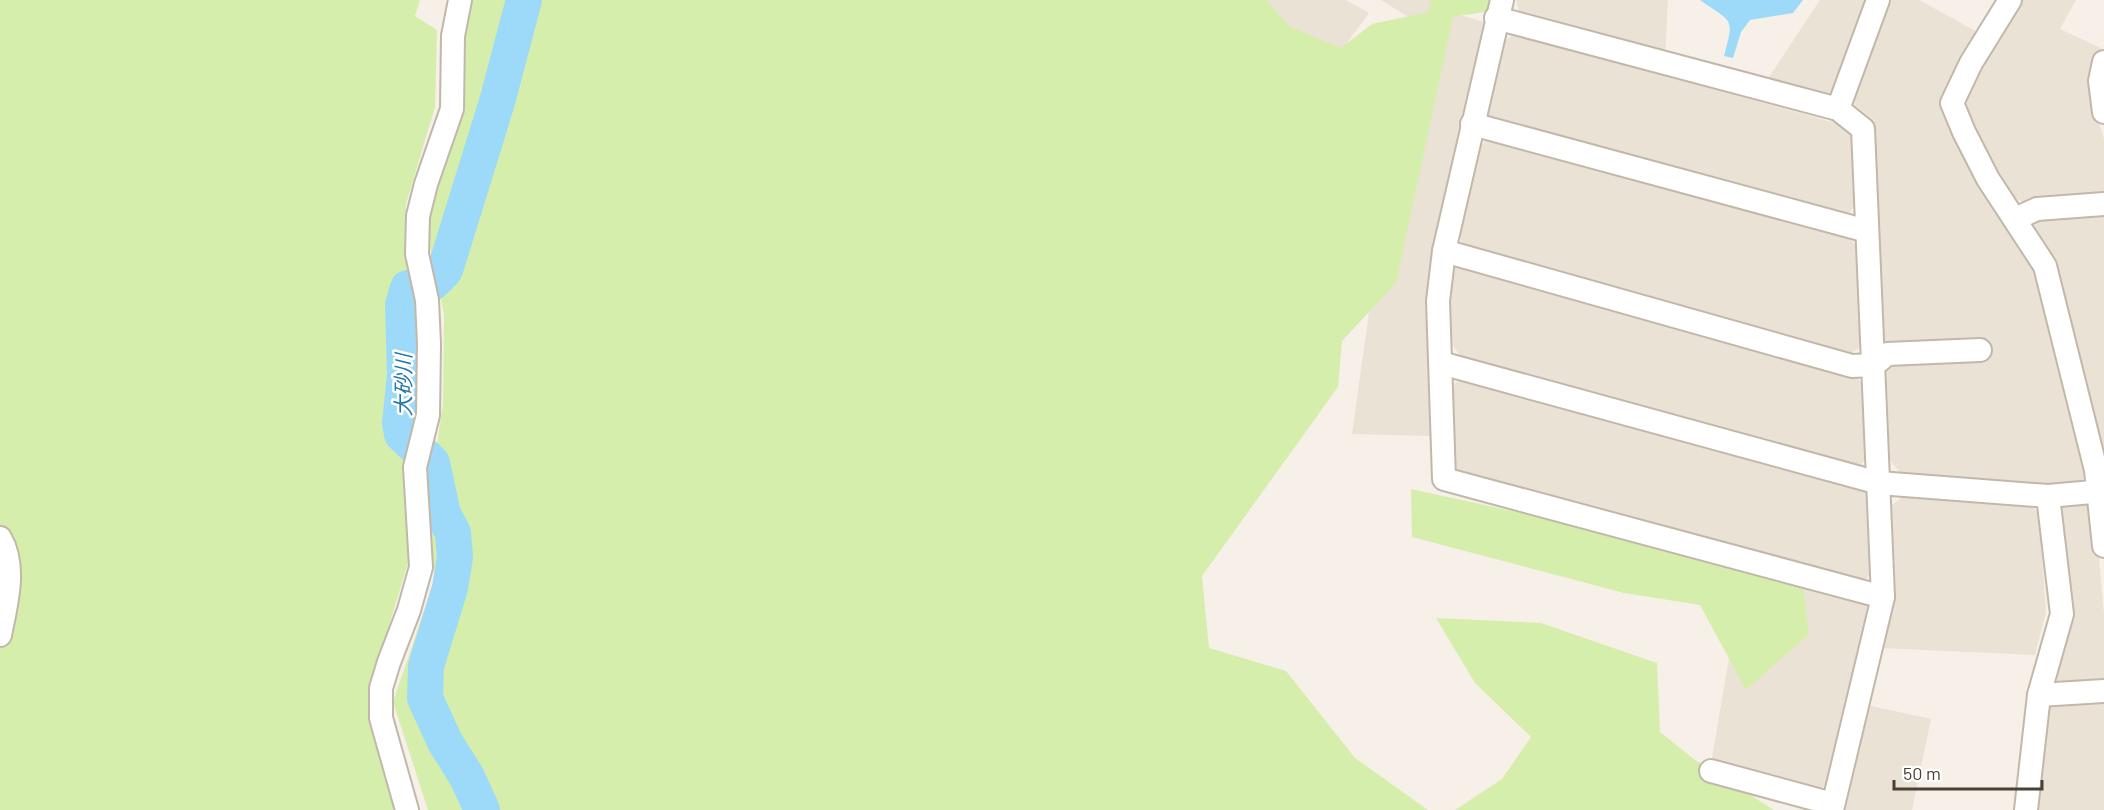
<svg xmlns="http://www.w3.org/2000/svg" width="2104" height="810" font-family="Barlow,'Noto Sans JP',sans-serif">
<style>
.residential{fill:#eae2d5}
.green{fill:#d5eeac}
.water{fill:#9ddaf9}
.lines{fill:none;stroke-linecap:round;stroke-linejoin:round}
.river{stroke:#9ddaf9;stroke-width:36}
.minor-casing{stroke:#c2b8a9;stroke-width:26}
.minor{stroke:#fff;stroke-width:22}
.labels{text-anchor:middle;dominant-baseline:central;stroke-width:5;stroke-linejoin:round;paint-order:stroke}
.water-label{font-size:21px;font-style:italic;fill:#1f78a9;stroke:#fff}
</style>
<rect width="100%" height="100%" fill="#f6f0e8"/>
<g class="residential">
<path d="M 1260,0 L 1346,0 L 1369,13 L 1338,55 L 1282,25 Z"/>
<path d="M 1381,0 L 1434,0 L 1429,17 L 1415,21 Z"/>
<path d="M 1516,0 L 1668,0 L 1665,55 L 1520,15 Z"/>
<path d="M 1820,0 L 1871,0 L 1841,87 L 1825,95 L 1767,80 Z"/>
<path d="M 1892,0 L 1919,0 L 1981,34 L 1944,102 L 2036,270 L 2090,470 L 2081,482 L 2040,484 L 1902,475 L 1890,460 L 1886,363 L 1882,347 L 1874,120 L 1855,105 L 1855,96 Z"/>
<path d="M 2020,0 L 2076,0 L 2060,29 L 2101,48 L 2095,70 L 2098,121 L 2104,139 L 2104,194 L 2024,202 L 2008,196 L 1962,106 L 1962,97 Z"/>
<path d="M 1453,13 L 1488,23 L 1433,268 L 1430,436 L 1352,434 L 1371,298 Z"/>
<path d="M 1515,34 L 1839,124 L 1854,138 L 1854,207 L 1845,217 L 1490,122 L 1485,110 L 1501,43 Z"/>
<path d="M 1488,139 L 1845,234 L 1861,251 L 1862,347 L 1850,353 L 1463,249 L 1459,231 L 1479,147 Z"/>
<path d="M 2104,209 L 2104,468 L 2031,234 L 2040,214 Z"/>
<path d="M 1460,265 L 1854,375 L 1868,389 L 1867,459 L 1857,467 L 1464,361 L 1453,346 L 1448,273 Z"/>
<path d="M 1461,380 L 1862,486 L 1871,502 L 1874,572 L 1863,581 L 1455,472 L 1451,385 Z"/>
<path d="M 1905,495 L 2031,507 L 2039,512 L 2046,612 L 2035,655 L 1881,648 L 1893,599 L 1892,505 Z"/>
<path d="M 2057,501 L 2094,503 L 2104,614 L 2104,685 L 2058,687 L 2052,673 Z"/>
<path d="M 1788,584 L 1862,600 L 1871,612 L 1828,784 L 1815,791 L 1711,764 L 1731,646 Z"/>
<path d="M 2104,699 L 2104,810 L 2033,810 L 2044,709 L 2051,702 Z"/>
<path d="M 1867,705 L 1931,719 L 1912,810 L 1841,810 Z"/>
</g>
<g class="green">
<path d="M 0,0 L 420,0 L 415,16 L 437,30 L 435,107 L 406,204 L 407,252 L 421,312 L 417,399 L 404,479 L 410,556 L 385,639 L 373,710 L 394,810 L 0,810 Z"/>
<path d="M 471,0 L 1266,0 L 1289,26 L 1341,48 L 1372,24 L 1428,12 L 1431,0 L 1493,0 L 1490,11 L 1453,17 L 1396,283 L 1342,341 L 1338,387 L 1202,576 L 1209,648 L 1286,671 L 1355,758 L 1428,810 L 428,810 L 393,702 L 435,579 L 426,517 L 443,404 L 444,314 L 424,220 L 462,28 Z"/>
<path d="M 1411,489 L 1801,574 L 1809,634 L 1746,690 L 1700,605 L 1624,593 L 1412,537 Z"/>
<path d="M 1436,618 L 1541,623 L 1657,663 L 1660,732 L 1695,760 L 1774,810 L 1455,810 L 1502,779 L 1531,737 L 1475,683 Z"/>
</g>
<path class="water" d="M 1700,0 L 1803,0 L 1793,13 L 1750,20 L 1741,32 L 1733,58 L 1724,56 C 1735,16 1732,23 1700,0 Z"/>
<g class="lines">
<path class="river" d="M 482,810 L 467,777 L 445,742 L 425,698 L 426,666 L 450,588 L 455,557 L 453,533 L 443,514 L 432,463 L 402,434 L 400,423 L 405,375 L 403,305 L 408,288 L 432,283 L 445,270 L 497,102 L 524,0"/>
<g class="minor-casing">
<g id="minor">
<path d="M 1502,0 L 1444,251 L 1438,301 L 1444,479 L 1883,597"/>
<path d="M 2010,0 L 1971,63 L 1952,103 L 1964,132 L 1988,179 L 2045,266 L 2096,470 L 2104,546"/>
<path d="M 1496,18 L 1838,109 L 1863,129 L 1883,597 L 1832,810"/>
<path d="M 2104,62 L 2100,81 L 2104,112"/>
<path d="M 1838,109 L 1878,0"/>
<path d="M 1472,124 L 1867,231"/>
<path d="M 2015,219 L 2037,209 L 2104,204"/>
<path d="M 1444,251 L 1852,366 L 1874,365 L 1887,354 L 1980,350"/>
<path d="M 1441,363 L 1879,483 L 2048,496 L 2104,491"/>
<path d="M 0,538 C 17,566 6,605 0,635"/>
<path d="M 2039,695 L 2104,691"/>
<path d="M 1711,771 L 1833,804"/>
<path d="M 407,810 L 381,718 L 381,688 L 389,662 L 409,610 L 421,567 L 415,467 L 428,415 L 429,344 L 427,300 L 417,254 L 418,216 L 426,184 L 452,109 L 453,36 L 460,0"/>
<path d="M 2026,810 L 2039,695 L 2062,614 L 2048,496"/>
</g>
</g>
<use href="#minor" class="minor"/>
</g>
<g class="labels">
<g class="water-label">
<text transform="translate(402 385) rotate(-90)">大砂川</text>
</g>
</g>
<path d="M1894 780v9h148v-9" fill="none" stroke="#4a4035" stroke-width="3"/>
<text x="1903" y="780" font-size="18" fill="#4a4035" stroke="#ffffff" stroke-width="4.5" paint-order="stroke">50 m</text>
</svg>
